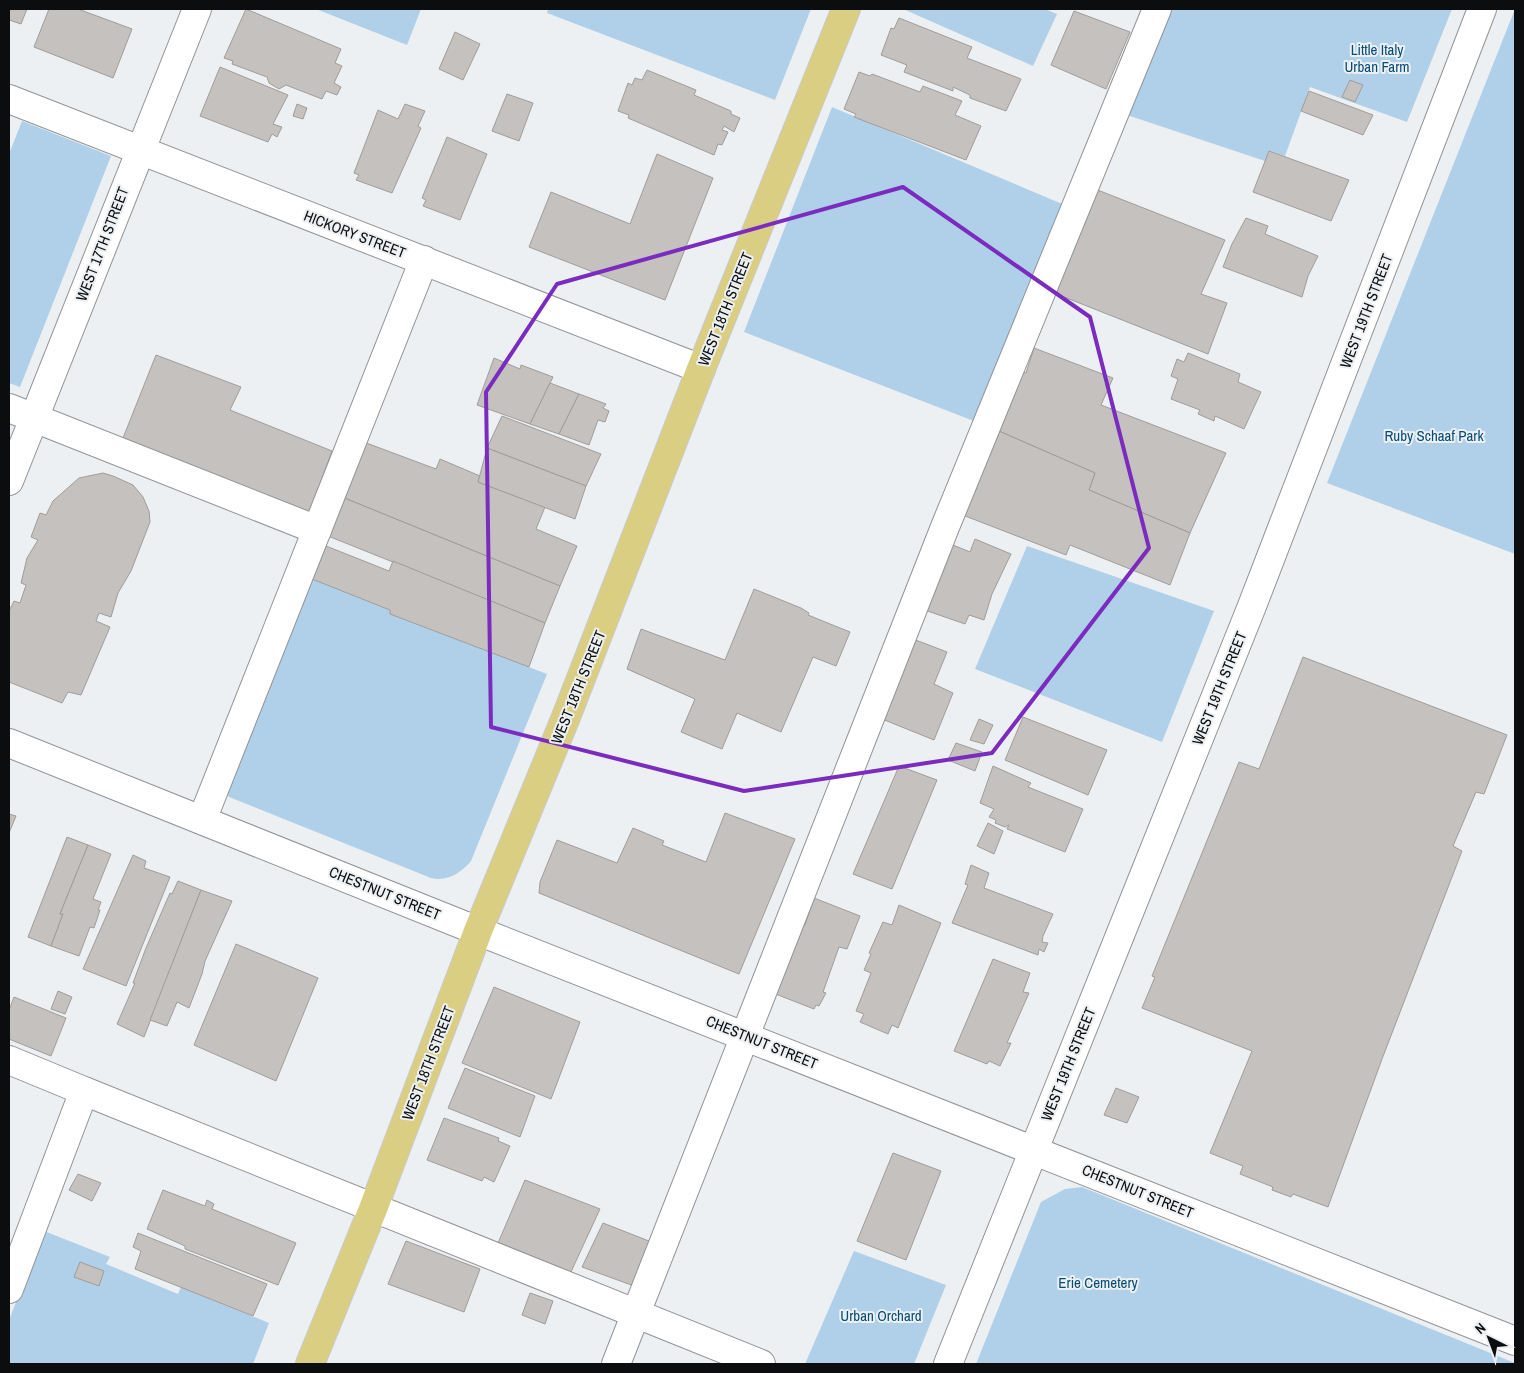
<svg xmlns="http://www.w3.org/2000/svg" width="1524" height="1373" font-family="'Archivo Narrow',sans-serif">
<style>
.green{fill:#b0cfe9}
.building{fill:#c5c1bf;stroke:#a09c9a}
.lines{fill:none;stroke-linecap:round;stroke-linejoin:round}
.minor-casing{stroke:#919396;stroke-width:30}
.major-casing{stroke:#cacaca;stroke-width:30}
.minor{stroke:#fff;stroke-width:28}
.major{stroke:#dace83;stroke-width:28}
.marked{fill:none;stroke:#7b2cbf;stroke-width:4;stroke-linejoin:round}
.labels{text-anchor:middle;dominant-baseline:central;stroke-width:4;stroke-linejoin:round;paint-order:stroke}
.park-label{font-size:15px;fill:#044b76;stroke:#edf0f2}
.street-label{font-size:15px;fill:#0c0d0e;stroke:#edf0f2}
</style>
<rect width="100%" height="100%" fill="#edf0f2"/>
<g class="green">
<path d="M 316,9 L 421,9 L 407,45 Z"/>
<path d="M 548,9 L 811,9 L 775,100 L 547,13 Z"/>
<path d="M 903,9 L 1045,9 L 1057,14 L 1033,66 Z"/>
<path d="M 1170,9 L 1452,9 L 1407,122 L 1310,87 L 1285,156 L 1270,151 L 1265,161 L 1127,115 Z"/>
<path d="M 1515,9 L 1515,554 L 1327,483 Z"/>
<path d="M 832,107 L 1067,206 L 979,423 L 744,332 Z"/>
<path d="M 22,121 L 111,156 L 20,387 L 9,383 L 9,154 Z"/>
<path d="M 1027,546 L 1214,611 L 1162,742 L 975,669 Z"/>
<path d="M 312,579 L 390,610 L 390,614 L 547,674 L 471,861 C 461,873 447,882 431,878 L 229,797 L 226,793 Z"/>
<path d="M 1082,1187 L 1515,1363 L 1515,1364 L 976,1364 L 1041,1202 L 1065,1189 Z"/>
<path d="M 44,1231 L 110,1257 L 106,1264 L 178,1294 L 181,1287 L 269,1323 L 253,1364 L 9,1364 L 9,1320 Z"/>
<path d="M 854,1251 L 946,1285 L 914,1364 L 805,1364 Z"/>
</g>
<g class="building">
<path d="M 9,9 L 27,9 L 21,24 L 9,20 Z"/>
<path d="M 49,9 L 78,9 L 132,29 L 113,78 L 34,47 Z"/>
<path d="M 246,9 L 341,49 L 335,63 L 342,66 L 334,83 L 341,87 L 337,95 L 326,91 L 322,99 L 286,85 L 279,89 L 269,83 L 267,77 L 232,64 L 233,61 L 224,58 Z"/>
<path d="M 1074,11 L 1130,32 L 1106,89 L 1051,65 Z"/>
<path d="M 899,18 L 972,47 L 967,58 L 1021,79 L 1006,111 L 970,98 L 970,95 L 953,87 L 953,91 L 904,72 L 907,65 L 881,55 L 891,28 L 894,29 Z"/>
<path d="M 455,32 L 480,44 L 463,80 L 439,69 Z"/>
<path d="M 220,67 L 288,95 L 273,124 L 282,127 L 277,137 L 272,134 L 268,142 L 200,116 Z"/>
<path d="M 647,70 L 696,90 L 694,95 L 731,111 L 731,114 L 740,118 L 734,132 L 724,126 L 722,130 L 728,132 L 722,145 L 718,144 L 714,155 L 628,118 L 629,115 L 618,111 L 628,83 L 632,85 L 635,78 L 642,80 Z"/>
<path d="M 859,72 L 870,76 L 872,74 L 920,92 L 923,86 L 962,101 L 955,115 L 981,126 L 966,160 L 854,117 L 856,114 L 844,109 Z"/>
<path d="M 1350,80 L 1363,85 L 1355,102 L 1342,97 Z"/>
<path d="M 1309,91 L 1373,115 L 1363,135 L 1301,111 Z"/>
<path d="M 507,94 L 533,103 L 519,141 L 492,131 Z"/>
<path d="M 297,104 L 307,108 L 303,119 L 293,116 Z"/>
<path d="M 405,104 L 425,111 L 418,126 L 421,128 L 392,193 L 356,180 L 359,175 L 354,173 L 378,110 L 398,119 Z"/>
<path d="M 447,137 L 487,154 L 460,220 L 423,206 L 426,200 L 422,198 Z"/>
<path d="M 1269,151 L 1349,180 L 1331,221 L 1253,192 Z"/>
<path d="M 657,154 L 713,178 L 665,300 L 529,247 L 551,192 L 630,224 Z"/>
<path d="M 1090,187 L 1225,240 L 1201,294 L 1227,303 L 1208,354 L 1049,291 Z"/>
<path d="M 1246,218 L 1268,226 L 1265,234 L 1318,256 L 1308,276 L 1302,297 L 1223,267 L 1232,244 Z"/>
<path d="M 1034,348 L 1113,378 L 1101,405 L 1226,453 L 1190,533 L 1089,490 L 1095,473 L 992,428 L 1019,370 L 1026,373 Z"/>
<path d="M 1188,353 L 1240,374 L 1238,382 L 1261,392 L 1244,429 L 1215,416 L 1214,421 L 1198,414 L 1200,410 L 1171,399 L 1178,379 L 1171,376 L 1177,359 L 1184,362 Z"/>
<path d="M 156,355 L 241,387 L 230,410 L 332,451 L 309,514 L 123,438 Z"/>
<path d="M 494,358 L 520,369 L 521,365 L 553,377 L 530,424 L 477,405 Z"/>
<path d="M 550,383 L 579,394 L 559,434 L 530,424 Z"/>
<path d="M 579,394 L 606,404 L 603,408 L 609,411 L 605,422 L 598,420 L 589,445 L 559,434 Z"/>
<path d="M 502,416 L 601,454 L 586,486 L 487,448 Z"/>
<path d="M 992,428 L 1095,473 L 1089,490 L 1190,533 L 1170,585 L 1070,545 L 1066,555 L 960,514 Z"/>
<path d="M 361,441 L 436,469 L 440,459 L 480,476 L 478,482 L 545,507 L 536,529 L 577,546 L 560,586 L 342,497 Z"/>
<path d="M 487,448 L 586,486 L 575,519 L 478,482 Z"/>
<path d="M 103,473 L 113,476 L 133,485 L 143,497 L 149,511 L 150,522 L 131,571 L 118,593 L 111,617 L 99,613 L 96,621 L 110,627 L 81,695 L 68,692 L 62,703 L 9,682 L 9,611 L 14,601 L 20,603 L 26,585 L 21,583 L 27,558 L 38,540 L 31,537 L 40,513 L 46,515 L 53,501 L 79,478 Z"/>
<path d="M 342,497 L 560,586 L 545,623 L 328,536 Z"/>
<path d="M 975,539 L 1011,554 L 992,594 L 984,620 L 969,615 L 965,624 L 919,608 L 948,543 L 970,552 Z"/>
<path d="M 326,546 L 389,571 L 393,561 L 545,623 L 529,667 L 390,614 L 390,610 L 312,579 Z"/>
<path d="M 754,589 L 801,608 L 809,613 L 808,615 L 850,632 L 836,666 L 813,657 L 781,732 L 737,713 L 722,749 L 681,732 L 695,699 L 627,669 L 641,629 L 725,660 Z"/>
<path d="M 913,639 L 947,652 L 934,684 L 953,693 L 934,740 L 882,719 Z"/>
<path d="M 1303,657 L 1507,735 L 1484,794 L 1476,792 L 1453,846 L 1462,851 L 1382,1059 L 1328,1207 L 1293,1194 L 1291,1197 L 1272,1190 L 1273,1187 L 1240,1174 L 1243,1166 L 1210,1153 L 1252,1051 L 1142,1008 L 1155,977 L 1152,976 L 1239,762 L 1259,769 Z"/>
<path d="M 1023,717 L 1107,750 L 1088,795 L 1005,760 Z"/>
<path d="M 979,719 L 993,725 L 984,744 L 970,740 Z"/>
<path d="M 956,743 L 982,752 L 975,771 L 948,760 Z"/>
<path d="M 899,766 L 937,780 L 892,889 L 853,874 Z"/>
<path d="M 993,766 L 1031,783 L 1028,787 L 1083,809 L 1065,852 L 1007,829 L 1009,825 L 1005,827 L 995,823 L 996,820 L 989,817 L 994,809 L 980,803 Z"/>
<path d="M 725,813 L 795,839 L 739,974 L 539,893 L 540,882 L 557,840 L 617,863 L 633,828 L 664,841 L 662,845 L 706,862 Z"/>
<path d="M 9,814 L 16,816 L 9,833 Z"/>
<path d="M 988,823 L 1003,831 L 994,854 L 977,846 Z"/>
<path d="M 67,837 L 88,845 L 60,914 L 63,914 L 51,946 L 28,937 Z"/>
<path d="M 88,845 L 111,854 L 93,899 L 101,902 L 98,910 L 100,910 L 94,928 L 90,927 L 79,956 L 51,946 L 63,914 L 60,914 Z"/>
<path d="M 133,855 L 146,861 L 144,868 L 170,877 L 126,986 L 83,969 Z"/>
<path d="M 971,865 L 989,873 L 984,888 L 1053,914 L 1043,936 L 1042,942 L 1048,943 L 1044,952 L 1039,949 L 1038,955 L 952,923 L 968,885 L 965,884 Z"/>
<path d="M 178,881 L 201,890 L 144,1037 L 117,1024 L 135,983 L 133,983 L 146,948 L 170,893 L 172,894 Z"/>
<path d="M 201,890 L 232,901 L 205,961 L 202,974 L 189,1008 L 177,1002 L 167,1026 L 150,1020 Z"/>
<path d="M 814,898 L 860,916 L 847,949 L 839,947 L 823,992 L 826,993 L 819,1006 L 816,1005 L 814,1009 L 773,993 L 801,923 L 805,925 Z"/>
<path d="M 899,905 L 941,923 L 898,1028 L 892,1025 L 888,1034 L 860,1022 L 864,1014 L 856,1011 L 871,973 L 864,970 L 871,954 L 869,953 L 883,922 L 892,925 Z"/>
<path d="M 236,944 L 318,978 L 276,1081 L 194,1045 Z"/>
<path d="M 993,959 L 1030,973 L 1023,992 L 1029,993 L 1007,1043 L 1011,1043 L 1000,1066 L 989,1061 L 987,1064 L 954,1051 Z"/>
<path d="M 494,987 L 580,1022 L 551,1099 L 462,1063 Z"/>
<path d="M 58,991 L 72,997 L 65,1014 L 51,1009 Z"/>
<path d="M 14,997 L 66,1018 L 51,1056 L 9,1039 L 9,1010 Z"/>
<path d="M 465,1068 L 535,1096 L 520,1137 L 448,1108 Z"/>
<path d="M 1116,1088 L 1139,1097 L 1127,1123 L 1104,1115 Z"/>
<path d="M 444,1118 L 499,1138 L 498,1141 L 510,1146 L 494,1182 L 484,1177 L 482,1181 L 427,1160 Z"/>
<path d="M 893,1153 L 941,1171 L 906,1260 L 857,1241 Z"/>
<path d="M 78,1174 L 101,1183 L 92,1201 L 69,1190 Z"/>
<path d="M 525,1180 L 600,1209 L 570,1274 L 530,1260 L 498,1243 Z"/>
<path d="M 163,1190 L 205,1206 L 207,1200 L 214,1204 L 212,1209 L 296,1243 L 278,1285 L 185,1249 L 185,1246 L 147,1229 Z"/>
<path d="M 603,1223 L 654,1243 L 634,1286 L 582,1267 Z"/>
<path d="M 138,1233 L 267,1284 L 253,1316 L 135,1269 L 141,1251 L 133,1247 Z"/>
<path d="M 406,1241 L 480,1269 L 464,1312 L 388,1284 Z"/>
<path d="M 80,1262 L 104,1271 L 99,1286 L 74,1277 Z"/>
<path d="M 530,1293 L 553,1301 L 545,1324 L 522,1315 Z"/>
</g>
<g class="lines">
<g class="minor-casing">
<g id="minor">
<path d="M 9,99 L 701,369"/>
<path d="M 9,408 L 317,530"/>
<path d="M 9,481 L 197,9"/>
<path d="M 9,743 L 478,931 L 1515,1341"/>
<path d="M 202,820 L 424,260"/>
<path d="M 9,1060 L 84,1091"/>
<path d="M 9,1289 L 84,1091 L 761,1364"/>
<path d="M 616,1364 L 945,527 L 1157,9"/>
<path d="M 948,1364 L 1252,606 L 1482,9"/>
</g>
</g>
<g class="major-casing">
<path id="major" d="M 310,1364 L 373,1209 L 478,931 L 566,717 L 701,369 L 846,9"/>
</g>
<use href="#minor" class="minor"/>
<use href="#major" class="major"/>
</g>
<path class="marked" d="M 903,187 L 1090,317 L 1149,548 L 992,753 L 744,791 L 491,727 L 486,392 L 557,284 Z"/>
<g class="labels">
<g class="park-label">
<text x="1377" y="49">Little Italy<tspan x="1377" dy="17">Urban Farm</tspan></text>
<text x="1434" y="435">Ruby Schaaf Park</text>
<text x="1098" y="1282">Erie Cemetery</text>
<text x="881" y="1315">Urban Orchard</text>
</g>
<g class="street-label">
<text transform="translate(355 234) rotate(21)">HICKORY STREET</text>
<text transform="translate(102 244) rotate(-69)">WEST 17TH STREET</text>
<text transform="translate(725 309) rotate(-68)">WEST 18TH STREET</text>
<text transform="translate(1366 311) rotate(-69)">WEST 19TH STREET</text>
<text transform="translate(578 687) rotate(-68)">WEST 18TH STREET</text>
<text transform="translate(1219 688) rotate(-68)">WEST 19TH STREET</text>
<text transform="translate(385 893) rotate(22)">CHESTNUT STREET</text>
<text transform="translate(762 1042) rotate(22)">CHESTNUT STREET</text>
<text transform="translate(428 1063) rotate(-69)">WEST 18TH STREET</text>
<text transform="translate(1068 1064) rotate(-68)">WEST 19TH STREET</text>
<text transform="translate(1138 1191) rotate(22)">CHESTNUT STREET</text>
</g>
</g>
<rect width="1524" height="1373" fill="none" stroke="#0c0d0e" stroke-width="20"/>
<g transform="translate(1489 1338) rotate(318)" stroke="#edf0f2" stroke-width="4" paint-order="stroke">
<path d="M0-4L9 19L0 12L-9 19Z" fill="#0c0d0e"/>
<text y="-8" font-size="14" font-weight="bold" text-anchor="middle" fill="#0c0d0e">N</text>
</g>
</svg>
